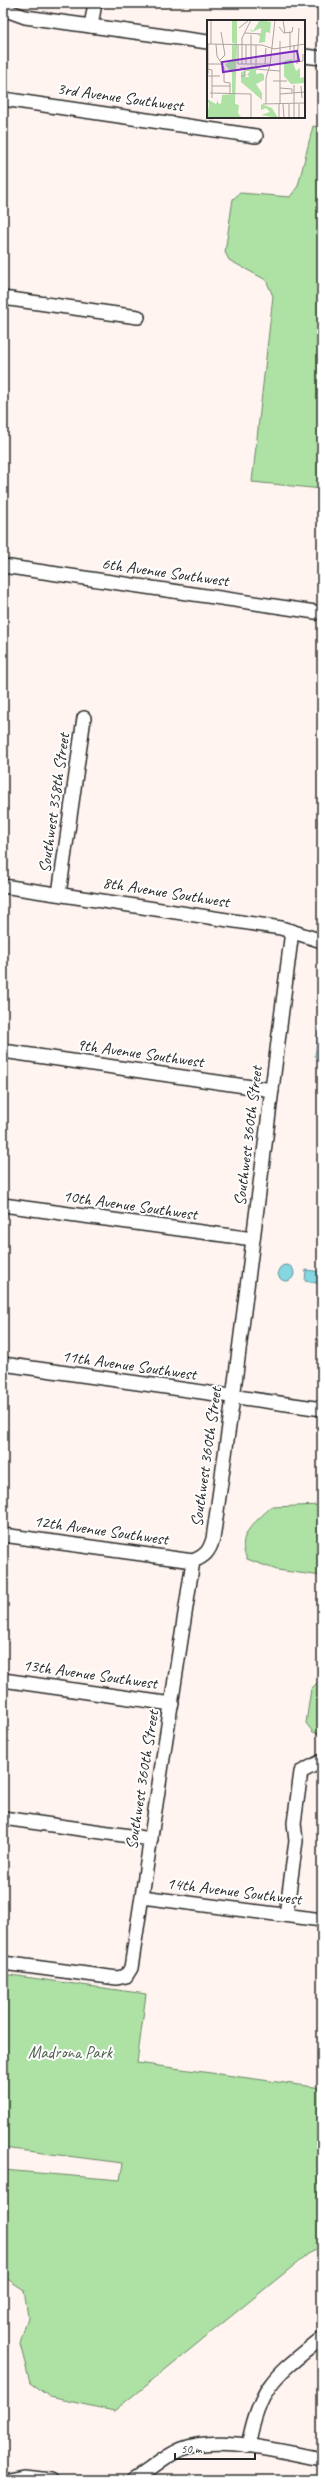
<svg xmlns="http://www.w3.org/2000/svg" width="325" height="2483" font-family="Caveat,sans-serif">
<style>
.green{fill:#ade2a4;stroke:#6c8668}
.water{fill:#87d7e3;stroke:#629299}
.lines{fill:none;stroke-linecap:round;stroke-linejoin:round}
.minor-casing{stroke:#2b2b2b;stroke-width:16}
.minor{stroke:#fff;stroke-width:13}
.labels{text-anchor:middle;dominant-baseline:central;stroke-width:4;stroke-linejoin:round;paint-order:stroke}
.street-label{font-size:17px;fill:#2b2b2b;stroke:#fff}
.park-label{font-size:17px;fill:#52624f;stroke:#fff}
.inset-road{fill:none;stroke:#aaa4a1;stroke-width:1}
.view{fill:#7b2cbf;fill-opacity:0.15;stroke:#7b2cbf;stroke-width:2}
.inset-edge{fill:none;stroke:#2b2b2b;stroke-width:2}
</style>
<rect width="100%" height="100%" fill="#fff4ef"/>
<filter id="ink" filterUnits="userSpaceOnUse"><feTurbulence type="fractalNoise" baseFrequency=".025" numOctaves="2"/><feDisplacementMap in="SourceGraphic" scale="8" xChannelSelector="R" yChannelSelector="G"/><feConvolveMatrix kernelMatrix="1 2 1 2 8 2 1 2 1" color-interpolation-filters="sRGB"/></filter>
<g filter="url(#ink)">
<g class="green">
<path d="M 313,126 L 322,128 L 322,489 L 252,482 L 273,296 L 266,280 L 229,260 L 225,252 L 233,199 L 240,193 L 290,197 L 298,186 Z"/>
<path d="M 322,1505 L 322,1576 L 277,1570 L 247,1559 C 235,1535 255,1523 271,1507 Z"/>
<path d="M 322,1678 L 322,1735 L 313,1732 L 306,1723 L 311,1689 Z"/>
<path d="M 3,1974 L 146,1994 L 137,2063 L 322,2088 L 322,2247 L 308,2254 L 114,2411 L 50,2397 L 30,2383 L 20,2344 L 28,2317 L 24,2290 L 3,2276 L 3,2170 L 120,2180 L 123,2163 L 3,2148 Z"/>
</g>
<g class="water">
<path d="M 322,1009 L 322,1058 L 319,1059 L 315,1056 Z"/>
<circle cx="286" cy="1273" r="8"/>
<path d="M 306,1270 L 322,1272 L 322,1284 L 305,1281 Z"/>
</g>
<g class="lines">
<g class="minor-casing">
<g id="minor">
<path d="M 3,9 L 25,17 L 208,42"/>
<path d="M 91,26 L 95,3"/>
<path d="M 304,56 L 322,58"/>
<path d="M 3,99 L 256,136"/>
<path d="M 3,298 L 138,317"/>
<path d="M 3,566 L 322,613"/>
<path d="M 3,886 L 281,928 L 322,941"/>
<path d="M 59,894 L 84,718"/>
<path d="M 3,1051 L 272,1090"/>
<path d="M 3,1205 L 253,1239"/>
<path d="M 3,1364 L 322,1409"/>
<path d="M 3,1535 L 193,1561"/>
<path d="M 3,1680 L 172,1704"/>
<path d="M 3,1818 L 151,1839"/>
<path d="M 142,1897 L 322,1920"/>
<path d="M 286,1915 L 296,1841 L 294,1823 L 301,1772 L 322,1761"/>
<path d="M 3,1963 L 117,1978 L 126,1976 L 131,1968 L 193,1561 C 205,1556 209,1552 213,1539 L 233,1398 L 292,931"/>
<path d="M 248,2446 C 260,2384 275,2376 322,2338"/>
<path d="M 11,2480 L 26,2477 L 51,2480"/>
<path d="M 133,2480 C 150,2471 164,2456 182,2449 C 221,2434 281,2452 322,2459"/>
</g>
</g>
<use href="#minor" class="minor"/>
</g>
</g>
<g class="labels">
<g class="street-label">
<text transform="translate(120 97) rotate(8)">3rd Avenue Southwest</text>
<text transform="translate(165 572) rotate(8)">6th Avenue Southwest</text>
<text transform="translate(54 803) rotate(-82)">Southwest 358th Street</text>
<text transform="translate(166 892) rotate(9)">8th Avenue Southwest</text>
<text transform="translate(140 1053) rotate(8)">9th Avenue Southwest</text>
<text transform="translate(248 1136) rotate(-83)">Southwest 360th Street</text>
<text transform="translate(130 1205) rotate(8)">10th Avenue Southwest</text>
<text transform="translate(129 1365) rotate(8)">11th Avenue Southwest</text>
<text transform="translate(206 1457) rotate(-82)">Southwest 360th Street</text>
<text transform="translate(101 1530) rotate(8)">12th Avenue Southwest</text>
<text transform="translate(90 1674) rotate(8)">13th Avenue Southwest</text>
<text transform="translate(142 1780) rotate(-81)">Southwest 360th Street</text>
<text transform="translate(234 1891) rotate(7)">14th Avenue Southwest</text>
</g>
<g class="park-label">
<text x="70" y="2052">Madrona Park</text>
</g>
</g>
<g transform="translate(207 20)">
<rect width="98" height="98" fill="#fff4ef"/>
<path d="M 25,0 L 30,0 L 30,24 L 25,23 ZM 53,0 L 64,2 L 63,13 L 59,12 L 58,22 L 52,23 L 53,16 L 50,15 L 54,14 L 54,8 L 45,12 L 42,9 L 46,11 ZM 25,25 L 30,25 L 28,84 L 32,85 L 31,93 L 34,97 L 0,98 L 2,84 L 0,79 L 9,84 L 11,80 L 11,83 L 14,84 L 15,75 L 25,74 L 25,53 L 18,45 L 24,39 L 25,43 ZM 85,39 L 89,51 L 93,48 L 93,58 L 98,57 L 98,63 L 84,64 L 77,56 L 77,41 ZM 44,45 L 49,49 L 49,54 L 55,53 L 57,55 L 57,60 L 49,64 L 55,73 L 55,80 L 34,62 L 34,52 L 38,51 L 38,57 L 43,57 L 40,55 L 43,51 L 39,51 L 39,48 L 44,48 ZM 54,84 L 65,88 L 71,98 L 54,95 L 63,92 L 59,88 L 54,90 Z" fill="#ade2a4"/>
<path class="inset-road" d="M 76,0 L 78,13M 72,7 L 77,13 L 85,12 L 86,7M 32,8 L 42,0M 83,12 L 83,30M 38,13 L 54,14M 0,24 L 55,25 L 67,29 L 98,24M 4,24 L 4,0M 9,24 L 10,36 L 17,48 L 17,62 L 23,63 L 23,74M 31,25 L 31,44 L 63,44M 49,25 L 49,49 L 73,51M 13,40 L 18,35 L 14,12M 87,40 L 87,25M 90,42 L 96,41 L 96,34M 0,44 L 15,44M 35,44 L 35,18 L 44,0M 39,44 L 39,25M 44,44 L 44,15M 58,44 L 59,28M 90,44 L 92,8M 33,48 L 38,48 L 38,56 L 34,56M 0,49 L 5,50 L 5,78M 1,54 L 1,24M 0,56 L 13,56M 66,61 L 80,61M 5,66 L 23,66M 94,66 L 95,78M 73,68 L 85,69 L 85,73M 3,73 L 44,74 L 44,98M 73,74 L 98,72M 56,84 L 97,83M 59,84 L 59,58 L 63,45 L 68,0M 72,84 L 72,98M 73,84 L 73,21M 76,84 L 77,98M 82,98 L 82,84M 87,98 L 87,65M 92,98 L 92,84"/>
<path class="view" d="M 90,31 L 92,41 L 16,52 L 15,42 Z"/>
<rect width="98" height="98" class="inset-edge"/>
</g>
<rect width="325" height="2483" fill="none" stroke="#fff" stroke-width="16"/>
<rect x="8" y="8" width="309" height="2467" fill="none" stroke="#2b2b2b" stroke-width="1.5" filter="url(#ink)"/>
<path d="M175 2453v6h80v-6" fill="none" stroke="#2b2b2b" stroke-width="2"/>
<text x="181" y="2453" font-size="12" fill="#2b2b2b" stroke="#ffffff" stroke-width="3" paint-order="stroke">50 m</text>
</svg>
